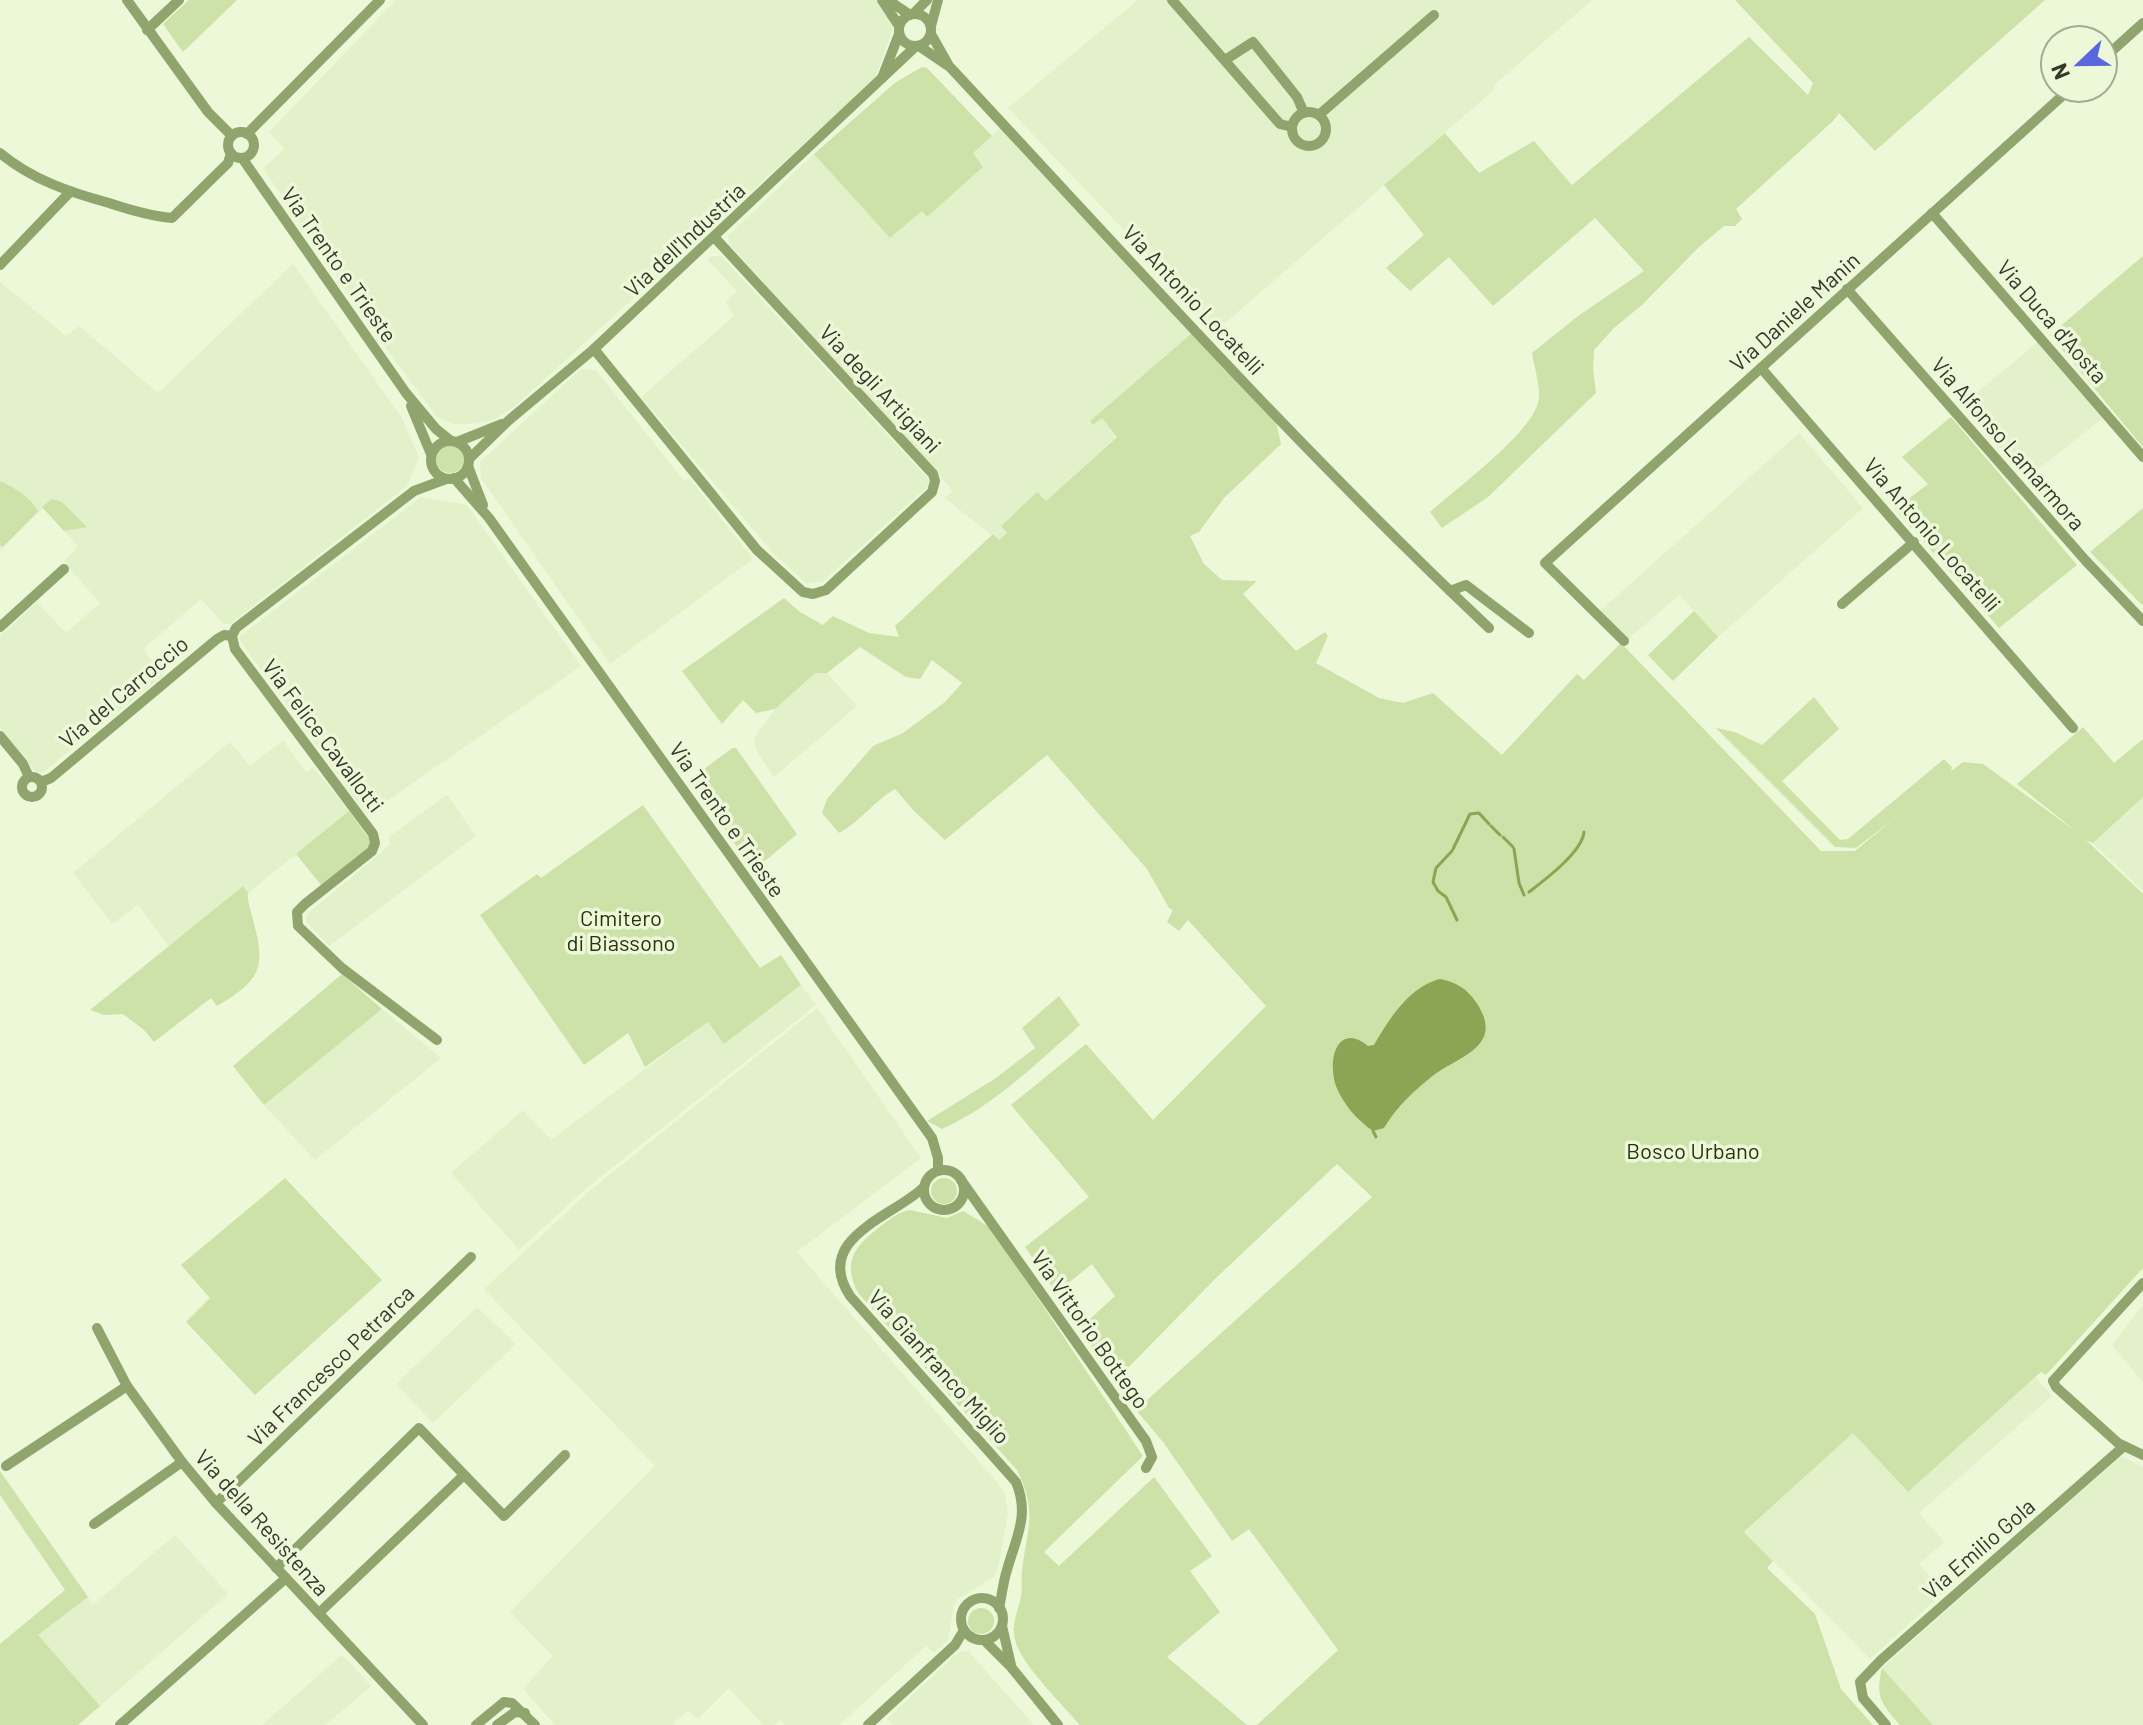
<svg xmlns="http://www.w3.org/2000/svg" width="2143" height="1725" font-family="Barlow,sans-serif">
<style>
.built{fill:#e2f1c9}
.green{fill:#cde2a8}
.water{fill:#8aa554}
.lines{fill:none;stroke-linecap:round;stroke-linejoin:round}
.stream{stroke:#8aa554;stroke-width:3}
.minor{stroke:#90a46e;stroke-width:10}
.labels{text-anchor:middle;dominant-baseline:central;stroke-width:7;stroke-linejoin:round;paint-order:stroke}
.street-label{font-size:22px;fill:#33382b;stroke:#ecf8d8}
.park-label{font-size:22px;fill:#283310;stroke:#ecf8d8}
</style>
<rect width="100%" height="100%" fill="#ecf8d8"/>
<g class="built">
<path d="M 396,0 L 875,0 L 890,14 L 894,25 L 875,79 L 516,405 L 494,420 L 470,424 L 453,424 L 437,417 L 390,354 L 263,168 L 285,149 L 269,132 Z"/>
<path d="M 1138,0 L 1592,0 L 1493,86 L 1495,89 L 1218,329 L 1008,108 Z"/>
<path d="M 1000,128 L 1192,333 L 1090,421 L 1093,425 L 1101,417 L 1117,436 L 1045,502 L 1037,493 L 1001,525 L 1007,533 L 998,540 L 945,498 L 953,491 L 729,244 L 728,236 L 814,154 L 890,238 L 922,211 L 927,217 L 983,167 L 973,153 Z"/>
<path d="M 713,256 L 721,256 L 930,481 L 927,487 L 822,582 L 806,583 L 774,554 L 641,397 L 734,316 L 726,303 L 737,291 L 707,259 Z"/>
<path d="M 293,264 L 402,418 L 419,458 L 407,486 L 230,624 L 224,624 L 201,599 L 143,649 L 163,676 L 43,772 L 36,772 L 0,728 L 0,636 L 37,602 L 66,633 L 100,603 L 64,562 L 78,546 L 43,508 L 0,550 L 0,282 L 66,336 L 79,326 L 158,393 Z"/>
<path d="M 2038,342 L 2104,417 L 2026,479 L 1962,405 Z"/>
<path d="M 581,369 L 596,370 L 684,481 L 689,478 L 753,559 L 610,664 L 481,478 L 480,462 Z"/>
<path d="M 1799,433 L 1863,508 L 1718,637 L 1679,595 L 1627,640 L 1600,611 Z"/>
<path d="M 421,497 L 467,505 L 581,666 L 367,815 L 238,638 Z"/>
<path d="M 815,673 L 827,673 L 857,706 L 774,777 L 756,750 L 754,739 L 775,709 Z"/>
<path d="M 283,740 L 306,773 L 313,767 L 349,811 L 248,893 L 243,886 L 169,947 L 138,905 L 112,924 L 73,873 L 230,742 L 250,766 Z"/>
<path d="M 447,795 L 476,836 L 329,946 L 306,921 L 306,915 L 390,845 L 389,837 Z"/>
<path d="M 2143,797 L 2143,891 L 2093,843 Z"/>
<path d="M 801,985 L 816,1005 L 583,1191 L 519,1250 L 451,1173 L 523,1110 L 551,1140 L 708,1022 L 724,1044 Z"/>
<path d="M 817,1008 L 921,1158 L 797,1252 L 996,1481 L 1005,1494 L 1008,1513 L 999,1563 L 994,1577 L 958,1599 L 954,1605 L 948,1640 L 934,1653 L 926,1646 L 839,1725 L 785,1725 L 780,1719 L 774,1725 L 763,1725 L 729,1688 L 698,1719 L 688,1710 L 672,1725 L 555,1725 L 523,1689 L 553,1656 L 510,1612 L 655,1466 L 484,1289 L 593,1188 Z"/>
<path d="M 382,1009 L 441,1058 L 315,1160 L 264,1105 Z"/>
<path d="M 2143,1305 L 2143,1382 L 2112,1345 Z"/>
<path d="M 477,1307 L 516,1344 L 433,1423 L 396,1384 Z"/>
<path d="M 2036,1377 L 2052,1396 L 1919,1513 L 1944,1542 L 1919,1564 L 1943,1593 L 1870,1659 L 1745,1532 L 1853,1432 L 1907,1492 Z"/>
<path d="M 2121,1456 L 2143,1467 L 2143,1725 L 1933,1725 L 1882,1668 Z"/>
<path d="M 175,1535 L 228,1594 L 100,1706 L 37,1635 L 88,1597 L 93,1605 Z"/>
<path d="M 968,1651 L 1034,1725 L 893,1725 L 887,1719 L 954,1656 L 960,1652 Z"/>
<path d="M 342,1655 L 371,1686 L 325,1725 L 262,1725 Z"/>
</g>
<g class="green">
<path d="M 189,0 L 237,0 L 183,52 L 163,24 Z"/>
<path d="M 1735,0 L 2045,0 L 1875,151 L 1839,113 L 1833,121 L 1736,209 L 1742,219 L 1735,226 L 1724,226 L 1699,247 L 1642,305 L 1614,328 L 1594,350 L 1593,368 L 1596,393 L 1488,497 L 1442,528 L 1430,512 C 1456,489 1530,434 1538,403 C 1542,390 1534,367 1532,353 L 1578,316 L 1644,271 L 1595,218 L 1493,306 L 1449,257 L 1410,291 L 1386,268 L 1424,235 L 1384,185 L 1445,133 L 1479,173 L 1534,141 L 1572,185 L 1749,37 L 1808,95 L 1813,83 Z"/>
<path d="M 922,67 L 927,68 L 992,136 L 973,153 L 983,167 L 927,217 L 922,211 L 890,238 L 814,154 L 896,82 Z"/>
<path d="M 2143,256 L 2143,447 L 2050,335 Z"/>
<path d="M 1192,333 L 1276,422 L 1281,444 L 1224,498 L 1199,532 L 1190,536 L 1204,564 L 1222,580 L 1257,581 L 1243,594 L 1296,651 L 1325,632 L 1328,636 L 1316,663 L 1379,698 L 1403,703 L 1433,693 L 1502,755 L 1577,674 L 1584,680 L 1621,643 L 1821,851 L 1855,851 L 1895,818 L 1856,848 L 1835,847 L 1716,728 L 1735,732 L 1762,745 L 1814,697 L 1839,729 L 1782,781 L 1840,840 L 1848,839 L 1944,759 L 1952,767 L 1951,771 L 1963,762 L 1983,764 L 2077,832 L 2017,784 L 2083,727 L 2114,763 L 2143,739 L 2143,797 L 2093,843 L 2086,840 L 2143,894 L 2143,1268 L 2046,1375 L 2041,1372 L 1908,1492 L 1853,1433 L 1744,1532 L 1773,1561 L 1767,1568 L 1815,1614 L 1841,1689 L 1873,1725 L 1257,1725 L 1338,1650 L 1249,1529 L 1232,1541 L 1163,1442 L 1136,1410 L 1372,1197 L 1337,1164 L 1216,1278 L 1116,1380 L 1079,1329 L 1115,1296 L 1092,1264 L 1056,1293 L 1025,1247 L 1089,1197 L 1011,1105 L 1086,1044 L 1153,1120 L 1266,1006 L 1188,920 L 1179,931 L 1167,922 L 1173,910 L 1169,908 L 1147,869 L 1047,755 L 945,840 L 914,811 L 895,789 C 874,801 861,821 839,833 L 822,813 L 827,799 L 873,746 L 903,733 L 945,702 L 962,683 L 932,660 L 920,679 L 906,677 L 860,647 L 827,673 L 815,673 L 775,709 L 756,713 L 743,700 L 722,724 L 682,671 L 784,598 L 800,612 L 823,625 L 833,616 L 869,633 L 899,637 L 895,626 L 993,534 L 999,540 L 1007,533 L 1001,526 L 1037,492 L 1046,501 L 1117,437 L 1102,418 L 1093,425 L 1090,421 Z"/>
<path d="M 1951,417 L 2077,565 L 1999,628 L 1895,509 L 1928,484 L 1902,457 Z"/>
<circle cx="450" cy="459" r="14"/>
<path d="M 0,481 C 14,487 31,498 38,511 L 3,547 L 0,545 Z"/>
<path d="M 52,499 L 62,502 L 87,527 L 64,531 L 42,507 Z"/>
<path d="M 2143,508 L 2143,604 L 2142,605 L 2090,552 Z"/>
<path d="M 1694,611 L 1718,637 L 1673,681 L 1648,655 Z"/>
<path d="M 732,748 L 736,748 L 797,834 L 753,871 L 691,779 Z"/>
<path d="M 643,805 L 760,968 L 781,955 L 801,985 L 724,1044 L 708,1022 L 645,1067 L 628,1033 L 584,1065 L 480,915 L 537,874 L 541,878 Z"/>
<path d="M 349,811 L 370,840 L 369,847 L 321,885 L 296,854 Z"/>
<path d="M 243,886 L 248,893 C 247,903 252,913 254,924 C 267,971 257,982 217,1006 L 211,998 L 154,1042 L 144,1030 L 123,1014 L 104,1015 L 90,1010 Z"/>
<path d="M 342,974 L 382,1009 L 264,1105 L 233,1066 Z"/>
<path d="M 1059,996 L 1080,1025 C 1038,1062 994,1106 942,1129 L 927,1121 L 996,1078 L 1035,1048 L 1022,1028 Z"/>
<circle cx="944" cy="1191" r="13"/>
<path d="M 285,1178 L 382,1280 L 255,1395 L 186,1322 L 210,1298 L 181,1265 Z"/>
<path d="M 910,1210 L 947,1218 L 963,1211 L 991,1228 L 1143,1456 L 1044,1552 L 1059,1566 L 1154,1477 L 1212,1556 L 1190,1571 L 1220,1612 L 1167,1657 L 1247,1725 L 1080,1725 C 1062,1704 1024,1667 1016,1643 C 1011,1627 1016,1616 1020,1601 C 1023,1592 1021,1580 1022,1571 C 1027,1527 1038,1513 1017,1470 L 858,1293 C 841,1259 857,1245 882,1225 C 892,1218 898,1212 910,1210 Z"/>
<path d="M 0,1471 L 88,1597 L 38,1635 L 100,1706 L 78,1725 L 0,1725 L 0,1644 L 65,1590 L 0,1495 Z"/>
<circle cx="981" cy="1621" r="13"/>
<path d="M 1882,1668 L 1933,1725 L 1900,1725 C 1881,1703 1875,1697 1882,1668 Z"/>
</g>
<path class="water" d="M 1440,979 C 1456,982 1466,988 1476,1002 C 1505,1045 1462,1055 1435,1074 C 1415,1090 1397,1106 1384,1128 L 1373,1131 C 1357,1120 1343,1104 1336,1086 C 1327,1061 1337,1021 1368,1046 L 1374,1045 C 1389,1019 1409,987 1440,979 Z"/>
<g class="lines">
<g class="stream">
<path d="M 1491,826 L 1500,835"/>
<path d="M 1503,837 L 1513,847"/>
<path d="M 1453,849 L 1470,814 L 1479,813 L 1489,824"/>
<path d="M 1514,849 L 1519,883 L 1524,895"/>
<path d="M 1452,851 L 1436,868 L 1433,882 L 1438,891 L 1446,897 L 1457,920"/>
<path d="M 1529,892 C 1546,879 1582,852 1584,832"/>
<path d="M 1373,1131 L 1376,1137"/>
</g>
<g class="minor">
<path d="M 127,0 L 208,112 L 232,136"/>
<path d="M 882,0 L 899,26"/>
<path d="M 888,0 L 910,15"/>
<path d="M 1172,0 L 1280,124 L 1292,127"/>
<circle cx="915" cy="30" r="16"/>
<path d="M 913,14 L 927,0"/>
<path d="M 931,26 L 938,0"/>
<path d="M 147,30 L 179,0"/>
<path d="M 931,34 L 949,66 C 1126,256 1300,450 1489,628"/>
<path d="M 919,46 L 947,65"/>
<path d="M 2103,59 L 2143,23"/>
<path d="M 1225,60 L 1253,42 L 1297,97 L 1304,113"/>
<path d="M 882,78 L 899,34"/>
<circle cx="1309" cy="129" r="17"/>
<path d="M 1320,114 L 1434,15"/>
<circle cx="241" cy="145" r="13"/>
<path d="M 247,134 L 380,0"/>
<path d="M 0,153 C 33,180 69,192 109,203 C 130,210 150,216 172,218 L 228,163 L 231,153"/>
<path d="M 242,158 L 406,393 L 436,429 L 451,441"/>
<path d="M 1932,213 L 2143,457"/>
<path d="M 0,265 L 69,193"/>
<path d="M 1847,289 L 2086,561 L 2143,621"/>
<path d="M 594,349 L 757,550 L 803,592 L 813,594 L 826,590 L 932,492 L 935,481 L 933,474 L 715,238"/>
<path d="M 1761,368 L 2073,728"/>
<path d="M 411,406 L 431,454"/>
<circle cx="450" cy="460" r="19"/>
<path d="M 457,442 L 502,424"/>
<path d="M 469,459 L 508,421 L 594,349 L 915,47"/>
<path d="M 468,466 L 483,505"/>
<path d="M 454,478 L 489,518 L 932,1138 L 938,1158 L 938,1171"/>
<path d="M 1450,591 L 1466,585 L 1529,633"/>
<path d="M 1842,604 L 1914,542"/>
<path d="M 0,627 L 64,569"/>
<path d="M 1624,641 L 1545,563 L 2071,88"/>
<path d="M 0,736 L 23,764 L 29,777"/>
<circle cx="32" cy="787" r="10"/>
<path d="M 41,782 L 51,778 L 217,639 L 224,635 L 232,636"/>
<path d="M 437,1040 L 342,968 L 298,926 L 297,912 L 305,904 L 372,851 L 375,843 L 373,834 L 235,649 L 232,636 L 236,628 L 414,491 L 446,479"/>
<circle cx="944" cy="1190" r="20"/>
<path d="M 961,1180 L 1146,1441 L 1152,1457 L 1146,1468"/>
<path d="M 924,1187 C 893,1217 812,1238 850,1296 L 1016,1482 C 1030,1515 1016,1538 1007,1570 C 1003,1582 1002,1595 999,1608"/>
<path d="M 2143,1283 L 2053,1381 L 2056,1387 L 2118,1443 L 2143,1455"/>
<path d="M 97,1328 L 127,1386 L 182,1462 L 216,1503 L 423,1725"/>
<path d="M 6,1466 L 127,1386"/>
<path d="M 216,1503 L 471,1257"/>
<path d="M 94,1524 L 182,1462"/>
<path d="M 276,1568 L 419,1428 L 504,1516 L 565,1455"/>
<circle cx="982" cy="1619" r="21"/>
<path d="M 319,1613 L 464,1475"/>
<path d="M 1002,1626 L 1011,1665"/>
<path d="M 985,1641 L 1011,1667 L 1058,1725"/>
<path d="M 120,1725 L 286,1578"/>
<path d="M 476,1725 L 504,1702 L 512,1703 L 535,1725"/>
<path d="M 497,1725 L 515,1712 L 525,1713"/>
<path d="M 868,1725 L 955,1645 L 964,1630"/>
<path d="M 1886,1725 L 1863,1698 L 1860,1682 L 1881,1660 L 2123,1447"/>
</g>
</g>
<g class="labels">
<g class="street-label">
<text transform="translate(684 239) rotate(-43)">Via dell'Industria</text>
<text transform="translate(340 264) rotate(55)">Via Trento e Trieste</text>
<text transform="translate(1194 299) rotate(47)">Via Antonio Locatelli</text>
<text transform="translate(1794 311) rotate(-42)">Via Daniele Manin</text>
<text transform="translate(2053 321) rotate(49)">Via Duca d'Aosta</text>
<text transform="translate(881 388) rotate(47)">Via degli Artigiani</text>
<text transform="translate(2009 443) rotate(49)">Via Alfonso Lamarmora</text>
<text transform="translate(1933 534) rotate(49)">Via Antonio Locatelli</text>
<text transform="translate(123 691) rotate(-40)">Via del Carroccio</text>
<text transform="translate(324 735) rotate(53)">Via Felice Cavallotti</text>
<text transform="translate(728 819) rotate(55)">Via Trento e Trieste</text>
<text transform="translate(1091 1329) rotate(55)">Via Vittorio Bottego</text>
<text transform="translate(330 1365) rotate(-44)">Via Francesco Petrarca</text>
<text transform="translate(940 1366) rotate(48)">Via Gianfranco Miglio</text>
<text transform="translate(263 1522) rotate(48)">Via della Resistenza</text>
<text transform="translate(1978 1548) rotate(-41)">Via Emilio Gola</text>
</g>
<g class="park-label">
<text x="621" y="917">Cimitero<tspan x="621" dy="25">di Biassono</tspan></text>
<text x="1693" y="1150">Bosco Urbano</text>
</g>
</g>
<g transform="translate(2079 64) rotate(248)"><circle r="38" fill="#ecf8d8" stroke="#a2ab93" stroke-width="2"/>
<path d="M0-6L14 30L0 20L-14 30Z" fill="#5a68df"/>
<text y="-12" font-size="22" font-weight="bold" text-anchor="middle" fill="#33382b">N</text>
</g>
</svg>
